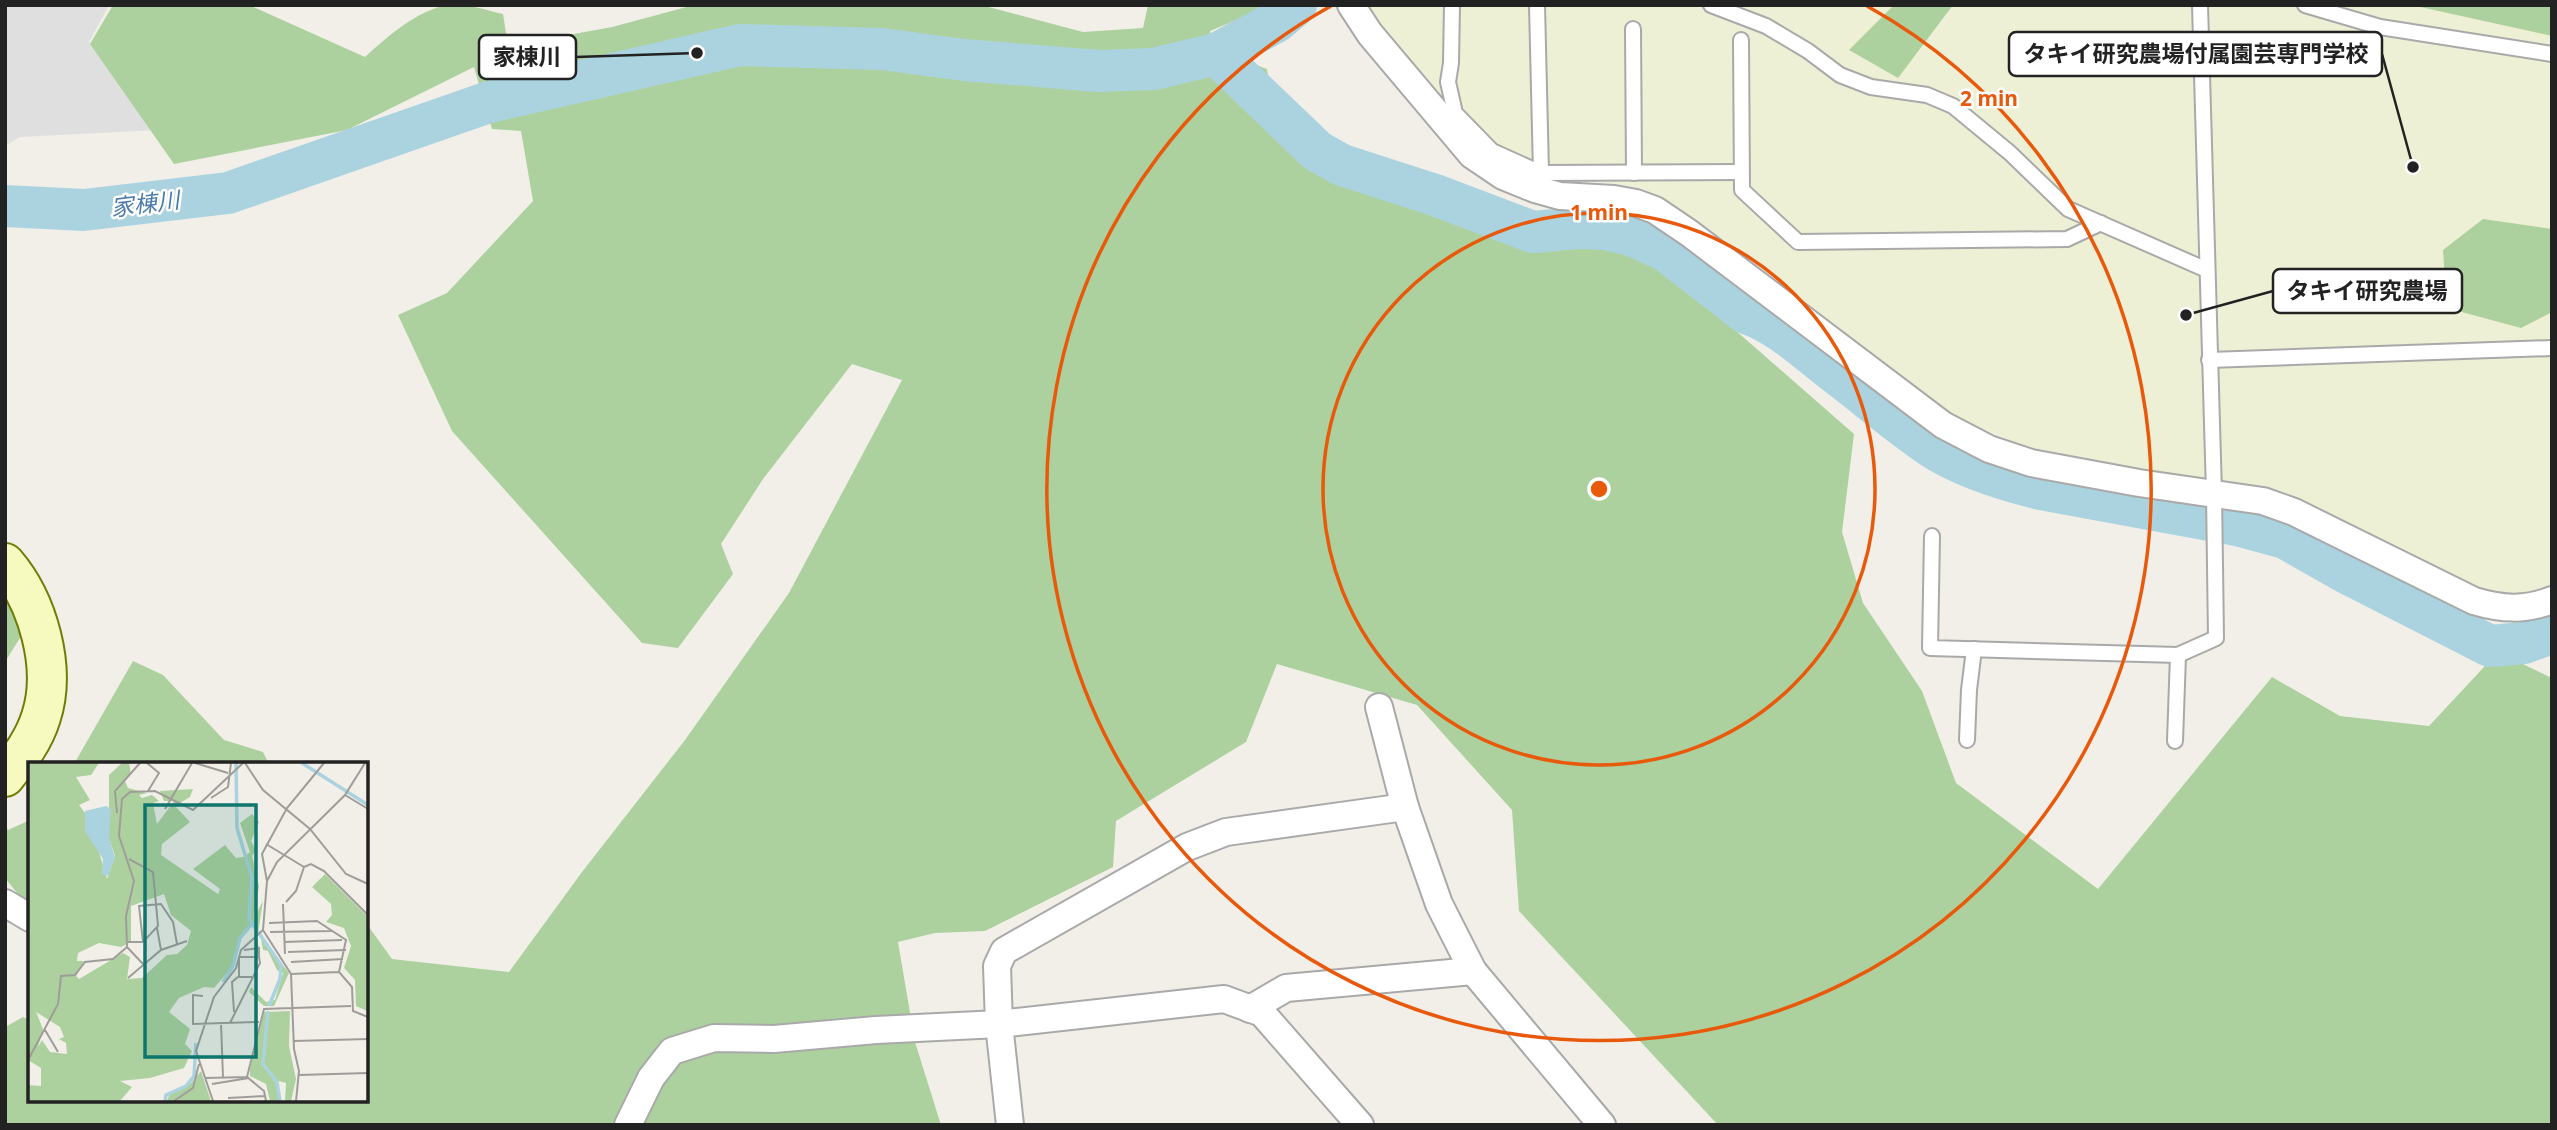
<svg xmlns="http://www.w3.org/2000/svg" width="2557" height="1130" font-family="'Noto Sans','Noto Sans JP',sans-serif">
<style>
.residential{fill:#e0dfdf}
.farmland{fill:#eef0d5}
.forest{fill:#add19e}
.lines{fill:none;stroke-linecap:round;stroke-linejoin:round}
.river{stroke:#aad3df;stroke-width:42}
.lane-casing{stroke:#a9a9a9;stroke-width:18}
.street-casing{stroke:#a9a9a9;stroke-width:30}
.secondary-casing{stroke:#707d05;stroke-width:42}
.lane{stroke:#fff;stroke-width:14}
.street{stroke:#fff;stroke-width:26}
.secondary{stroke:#f7fabf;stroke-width:38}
.ring{fill:none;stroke:#e8590c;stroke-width:3.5}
.labels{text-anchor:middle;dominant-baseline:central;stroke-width:5;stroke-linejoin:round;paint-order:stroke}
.water-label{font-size:23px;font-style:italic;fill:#4a7aab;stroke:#fff}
.inset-river{fill:none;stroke:#aad3df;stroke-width:3.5}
.inset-road{fill:none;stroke:#9f9d99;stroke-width:2}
.view{fill:#0f766e;fill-opacity:0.15;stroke:#0f766e;stroke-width:3.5}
.inset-edge{fill:none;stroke:#222;stroke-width:3.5}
.centre{fill:#e8590c;stroke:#fff;stroke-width:3.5}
.ring-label{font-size:21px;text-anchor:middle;font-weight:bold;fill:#e8590c;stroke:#fff;stroke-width:5;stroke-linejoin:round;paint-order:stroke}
.leader{fill:none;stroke:#222;stroke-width:2.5}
.callout-dot{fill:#222;stroke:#fff;stroke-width:2.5}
.callout{fill:#fff;stroke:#222;stroke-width:2.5}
.callout-label{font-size:23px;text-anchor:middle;font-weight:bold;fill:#222}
</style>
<rect width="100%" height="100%" fill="#f2efe9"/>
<path class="residential" d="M 5,5 L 109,5 L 89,42 L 157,130 L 20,137 L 5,146 Z"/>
<path class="farmland" d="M 1362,5 L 2552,5 L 2552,586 L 2522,598 L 2491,596 L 2279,490 L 2106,464 L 2025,447 L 1957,417 L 1894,372 L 1747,258 L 1644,188 L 1600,182 L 1538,179 L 1478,147 Z"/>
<g class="forest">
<path d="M 113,5 L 249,5 L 365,57 C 387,37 417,10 448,5 C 466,3 486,10 503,14 L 508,46 L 612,27 L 694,5 L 981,5 L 1083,32 L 1143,28 L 1148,5 L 1264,5 L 1244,17 L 1210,31 L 1214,50 L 1267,69 L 1276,134 L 1310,154 L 1341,169 L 1464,204 L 1640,247 L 1854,434 L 1842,532 L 1863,603 L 1922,691 L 1956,783 L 2098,889 L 2272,677 L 2340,716 L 2429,726 L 2498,652 L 2552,678 L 2552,1125 L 1718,1125 L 1519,911 L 1512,810 L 1417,705 L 1277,664 L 1246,742 L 1116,821 L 1113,867 L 985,931 L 935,933 L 898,942 L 915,1042 L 941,1125 L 5,1125 L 5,1027 L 23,1017 L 30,1020 L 30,1100 L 366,1100 L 366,923 L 392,959 L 509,972 L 582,872 L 685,740 L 789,593 L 902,380 L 852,364 L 763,479 L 721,544 L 733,574 L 678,648 L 642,643 L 452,431 L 398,315 L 447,293 L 533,201 L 521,131 L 492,129 L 474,67 L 347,130 L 174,164 L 90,44 Z"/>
<path d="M 1894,5 L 1953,5 L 1898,78 L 1849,50 Z"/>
<path d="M 2411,5 L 2552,5 L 2552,36 Z"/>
<path d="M 2483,219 L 2552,229 L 2552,312 L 2521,328 L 2447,308 L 2443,250 Z"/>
<path d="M 5,591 L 23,633 L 5,662 Z"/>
<path d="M 133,661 L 163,675 L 224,740 L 263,752 L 269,764 L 74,764 Z"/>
<path d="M 30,820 L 30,909 L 5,878 L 5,828 L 8,830 Z"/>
</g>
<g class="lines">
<g class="river">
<path d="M 1216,54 L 1317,151 L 1342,165 L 1435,195 L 1533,232 L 1578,228 L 1606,229 L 1631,235 L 1665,250 L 1746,313 C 1779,324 1807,351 1834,372 C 1867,397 1898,424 1932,447 C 1964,468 2004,480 2041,489 L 2237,525 L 2285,538 L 2345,572 L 2490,646 L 2524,643 L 2552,633"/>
<path d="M 5,206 L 84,210 L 228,193 L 489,102 L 740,45 L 882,49 L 964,60 L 1098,71 L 1154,69 L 1216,54 L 1276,22 L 1296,5"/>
</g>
<g class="lane-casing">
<g id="lane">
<path d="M 1452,5 L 1451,63 L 1448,82 L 1455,113 L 1492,151 L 1541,173"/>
<path d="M 1537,5 L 1541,173 L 1741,172"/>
<path d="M 1711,5 L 1766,26 L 1808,51 L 1840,75 L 1871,87 L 1927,95 L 1953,106 L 2010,153 L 2068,209 L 2207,270"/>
<path d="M 2305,5 L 2380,27 L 2552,54"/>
<path d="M 1633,29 L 1634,173"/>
<path d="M 1741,40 L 1742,190 L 1798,242 L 2067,239 L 2101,223"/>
<path d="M 2209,360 L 2552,348"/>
<path d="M 1932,536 L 1930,648 L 2178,655 L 2216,638 L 2214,493 L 2200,5"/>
<path d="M 1967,740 L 1969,690 L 1974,649"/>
<path d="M 2175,741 L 2178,655"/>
</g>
</g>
<g class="street-casing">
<g id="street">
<path d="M 1351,5 L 1370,34 L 1472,155 L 1503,176 L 1535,189 L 1560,196 L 1614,199 L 1636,203 L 1655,210 L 1689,233 L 1943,425 L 1989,449 L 2031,463 L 2139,483 L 2263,501 L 2294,512 L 2474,601 C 2501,609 2525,611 2552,600"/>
<path d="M 1379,707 L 1405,807 L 1439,904 L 1473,971 L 1602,1125"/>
<path d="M 5,903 L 30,918"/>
<path d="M 1250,1009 L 1286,988 L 1473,971"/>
<path d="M 628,1125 L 651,1078 L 672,1051 L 714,1038 L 774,1039 L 876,1030 L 999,1024 L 1224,999 L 1262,1013 L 1360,1125"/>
<path d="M 1010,1125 L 999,1024 L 997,966 L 1004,951 L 1187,847 L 1226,832 L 1405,807"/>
</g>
</g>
<g class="secondary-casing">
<path id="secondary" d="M 5,563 C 38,601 57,668 41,717 C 34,740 20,758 5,777"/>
</g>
<use href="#lane" class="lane"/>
<use href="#street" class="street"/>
<use href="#secondary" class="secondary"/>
</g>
<g class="ring">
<circle cx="1599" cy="489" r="276"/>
<path d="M1867 6A552 552 0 1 1 1331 6"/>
</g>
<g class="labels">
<g class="water-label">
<text transform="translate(145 203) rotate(-7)">家棟川</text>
</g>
</g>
<g transform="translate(28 762)">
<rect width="340" height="340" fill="#f2efe9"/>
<path d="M 0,1 L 71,1 L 63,13 L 48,15 L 62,38 L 51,43 L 61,56 L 79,117 L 87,94 L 81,76 L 81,13 L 94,1 L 101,1 L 103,12 L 97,19 L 100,26 L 119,31 L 111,33 L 114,36 L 124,33 L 131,39 L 125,41 L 129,62 L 146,39 L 136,39 L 132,29 L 165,27 L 162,35 L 147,44 L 162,60 L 134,82 L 133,93 L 190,132 L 192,127 L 165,107 L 197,83 L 208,96 L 215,95 L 222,90 L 212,61 L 224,52 L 231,60 L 223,79 L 228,88 L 224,94 L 231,124 L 226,156 L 235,139 L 230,171 L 225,163 L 215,169 L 204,205 L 186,226 L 176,225 L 151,236 L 141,250 L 162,267 L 157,282 L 164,289 L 156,306 L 122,316 L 92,319 L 104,325 L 92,339 L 0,339 L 0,323 L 13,324 L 13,306 L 0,298 ZM 136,132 L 143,153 L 163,169 L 159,183 L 149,192 L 139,193 L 114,216 L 99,217 L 102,195 L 95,191 L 51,217 L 48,214 L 56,199 L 49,199 L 50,191 L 71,181 L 93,185 L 103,180 L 103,144 ZM 8,250 L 32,265 L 36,275 L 31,277 L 38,281 L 39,292 L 22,290 L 14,278 L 10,285 L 15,267 ZM 297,112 L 339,154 L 339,249 L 328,244 L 327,218 L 316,206 L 323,184 L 316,166 L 298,160 L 304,153 L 303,142 L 284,125 ZM 233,176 L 261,211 L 246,244 L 236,244 L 221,230 L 223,225 L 238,240 L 247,238 L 255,211 L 249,208 L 240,189 L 235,188 ZM 262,249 L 261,284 L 268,317 L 263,339 L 257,339 L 258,321 L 247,318 L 252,339 L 242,339 L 238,322 L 222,314 L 222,307 L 236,250 ZM 173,309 L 183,339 L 139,339 L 142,330 L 163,321 Z" fill="#add19e" fill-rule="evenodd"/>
<path d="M 78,44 L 83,47 L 81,75 L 87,96 L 80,114 L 74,112 L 75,97 L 57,69 L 57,49 Z" fill="#aad3df"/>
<path class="inset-river" d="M 208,1 L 209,66 L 224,116 L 221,157 L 253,203 L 252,217 L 241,244M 274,1 L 340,43M 195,220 L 205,204 L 212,176 L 223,163M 240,249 L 235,302 L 249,320 L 252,339M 137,339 L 138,333 L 158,324 L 166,314 L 168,281"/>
<path class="inset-road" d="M 119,1 L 131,11 L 120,29M 167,1 L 200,11M 217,1 L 235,28 L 282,67 L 318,112 L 340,122M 317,33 L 340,47M 183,36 L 200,25 L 203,1M 137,47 L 164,1M 89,51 L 87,29 L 112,1M 238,82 L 276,105 L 283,102 L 296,109 L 340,153M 239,119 L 249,100 L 317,33 L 337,1M 258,140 L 268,129 L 276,105M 255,142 L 257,192M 241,161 L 289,159 L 318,178 L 311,210 L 324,225 L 325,249 L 340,255M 129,166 L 133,188M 242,170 L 304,169M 100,180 L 115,180 L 130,164 L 125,110 L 101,97M 115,180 L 111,144 L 133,142 L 145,160 L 149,182M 256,180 L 314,178M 99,185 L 116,203M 260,190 L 318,188M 263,200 L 315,197M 263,212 L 311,210M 211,215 L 211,195 L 231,195 L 231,186 L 216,188M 100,216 L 133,188 L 159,179M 175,234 L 165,233 L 165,262 L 231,260M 206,250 L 204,220 L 210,215 L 224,215M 193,261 L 195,315M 202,261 L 232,201 L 228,176M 17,268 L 30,290M 266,279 L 340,277M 0,298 L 30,242 L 33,214 L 47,213 L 57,200 L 85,197 L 99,185 L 98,154 L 106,119 L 91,74 L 94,37 L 102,30 L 127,29 L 165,48 L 215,1M 271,313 L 340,311M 219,315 L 236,247 L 323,244M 177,316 L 219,315 L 236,329 L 238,339M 184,322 L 221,316M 200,336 L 237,334M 146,339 L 165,326 L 171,302M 185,339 L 168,289 L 186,235 L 208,206 L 213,188 L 235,168M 268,339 L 271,309 L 266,287 L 263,212 L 235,168 L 239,119 L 234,92 L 259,46 L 296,1"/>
<path class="view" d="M 117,43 L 228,43 L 228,295 L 117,295 Z"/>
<rect width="340" height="340" class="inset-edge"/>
</g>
<circle cx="1599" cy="489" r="10" class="centre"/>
<g class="ring-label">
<text x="1989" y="106">2 min</text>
<text x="1599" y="220">1 min</text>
</g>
<path class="leader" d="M2413 167L2382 54M697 53L576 57M2186 315L2273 291"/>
<g class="callout-dot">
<circle cx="2413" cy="167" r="7"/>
<circle cx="697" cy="53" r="7"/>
<circle cx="2186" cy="315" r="7"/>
</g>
<g class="callout">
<rect x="2009" y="32" width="373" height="44" rx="7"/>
<rect x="479" y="35" width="97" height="44" rx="7"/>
<rect x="2273" y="269" width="189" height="44" rx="7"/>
</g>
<g class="callout-label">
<text x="2196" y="62">タキイ研究農場付属園芸専門学校</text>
<text x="527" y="65">家棟川</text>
<text x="2367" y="299">タキイ研究農場</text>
</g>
<rect width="2557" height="1130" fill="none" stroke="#222222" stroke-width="14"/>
</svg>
